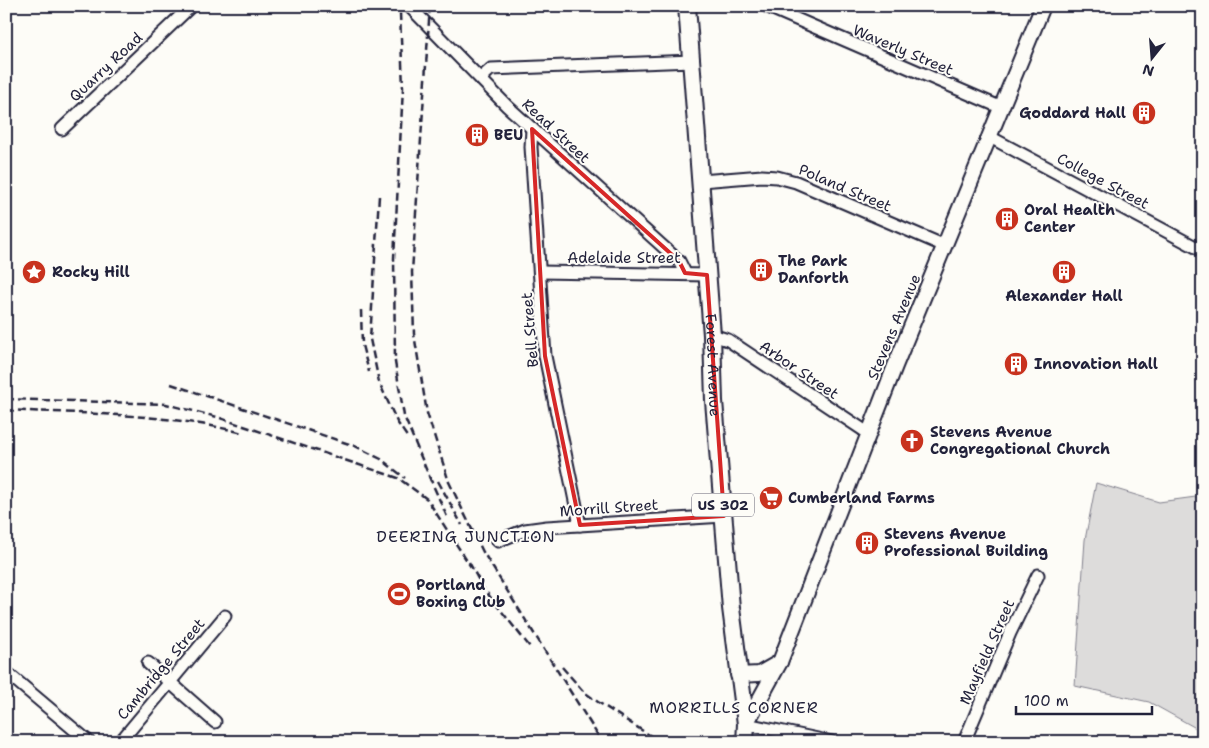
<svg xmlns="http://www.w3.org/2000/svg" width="1209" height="748" font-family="'Shantell Sans',sans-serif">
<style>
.green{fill:#dddcdb;stroke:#807f8b}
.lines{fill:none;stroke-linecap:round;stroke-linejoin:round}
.minor-casing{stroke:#22223b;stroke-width:15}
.major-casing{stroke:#22223b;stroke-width:18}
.highway-casing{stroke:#22223b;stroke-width:20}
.minor{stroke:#fdfcf7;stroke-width:11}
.major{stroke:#fdfcf7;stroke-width:14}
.highway{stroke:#fdfcf7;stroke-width:16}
.rail{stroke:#22223b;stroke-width:2.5;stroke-dasharray:8 4;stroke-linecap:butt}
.marked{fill:none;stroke:#d62828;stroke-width:4;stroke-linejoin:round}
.labels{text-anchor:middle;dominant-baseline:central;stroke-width:4;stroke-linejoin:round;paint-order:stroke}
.shield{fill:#fdfcf7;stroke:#646373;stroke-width:1}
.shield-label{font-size:14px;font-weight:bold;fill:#22223b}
.street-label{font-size:15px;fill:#22223b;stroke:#fdfcf7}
.poi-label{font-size:15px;font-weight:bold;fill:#22223b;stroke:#fdfcf7;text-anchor:start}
.neighbourhood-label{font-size:16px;letter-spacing:1px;fill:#22223b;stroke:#fdfcf7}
</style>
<rect width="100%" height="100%" fill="#fdfcf7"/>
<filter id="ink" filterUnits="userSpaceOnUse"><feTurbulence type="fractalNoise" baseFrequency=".02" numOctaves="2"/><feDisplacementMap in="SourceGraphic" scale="10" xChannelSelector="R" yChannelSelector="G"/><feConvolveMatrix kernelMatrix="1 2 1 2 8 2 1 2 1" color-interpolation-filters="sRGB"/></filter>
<g filter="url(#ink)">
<path class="green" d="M 1096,483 L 1159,502 L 1203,496 L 1203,732 L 1149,702 L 1075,686 L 1085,540 Z"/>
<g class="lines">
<g class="minor-casing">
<g id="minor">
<path d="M 409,6 L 507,106 L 679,261 L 685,273"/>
<path d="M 766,6 L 1002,108"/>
<path d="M 481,78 L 491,69 L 692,61"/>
<path d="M 62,129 L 191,6"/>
<path d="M 532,129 L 531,147 L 545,356 L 580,525"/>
<path d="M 990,137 L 1203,251"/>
<path d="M 701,181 L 762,176 L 777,177 L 796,182 L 945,246"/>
<path d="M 541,272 L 707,275"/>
<path d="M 712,335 L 728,340 L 868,433"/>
<path d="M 498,541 L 525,530 L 547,527 L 724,516"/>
<path d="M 148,663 L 215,722"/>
<path d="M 6,672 L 89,742"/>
<path d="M 746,724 L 832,742"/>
<path d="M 120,742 L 225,616"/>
<path d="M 964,742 L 1010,633 L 1038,575"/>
</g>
</g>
<g class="major-casing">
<g id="major">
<path d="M 738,675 L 759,674 L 780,662"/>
<path d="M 746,724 L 780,662 L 895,366 L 1043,6"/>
</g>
</g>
<g class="highway-casing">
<g id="highway">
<path id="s1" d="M 687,6 L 712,335 L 714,401 L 731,608 L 746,724 L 745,742"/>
</g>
</g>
<use href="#minor" class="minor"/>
<use href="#major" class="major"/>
<use href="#highway" class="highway"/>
<g class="rail">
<path d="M 430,6 L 412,272 L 414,334 L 427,413 L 449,482 L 483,552 L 602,742"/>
<path d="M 400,13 L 403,88 L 394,258 L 395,362 L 404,416 L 431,481"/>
<path d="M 379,196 L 370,339 L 379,382 L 397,422 L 408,438"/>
<path d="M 361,310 L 362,345 L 369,372"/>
<path d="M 171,384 L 355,446 L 381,459 L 405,478"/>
<path d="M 6,399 L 166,404 L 217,417 L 398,478 L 427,499 L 471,567"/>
<path d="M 6,410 C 85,414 166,413 243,433"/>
<path d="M 429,476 L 448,519"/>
<path d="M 438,481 L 462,525"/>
<path d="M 469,562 L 483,588 L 530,647"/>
<path d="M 562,667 L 584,692 L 598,702 L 660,742"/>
</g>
</g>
</g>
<path class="marked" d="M 532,129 L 679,261 L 685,273 L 707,275 L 724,516 L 580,525 L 545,356 Z"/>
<defs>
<g id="building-disc" transform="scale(1.25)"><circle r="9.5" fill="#c8321e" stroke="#fdfcf7"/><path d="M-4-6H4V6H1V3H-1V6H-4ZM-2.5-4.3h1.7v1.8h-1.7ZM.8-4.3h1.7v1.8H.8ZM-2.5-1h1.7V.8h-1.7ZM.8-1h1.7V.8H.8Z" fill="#fff"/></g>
<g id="sight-disc" transform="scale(1.25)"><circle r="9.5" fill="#c8321e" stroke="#fdfcf7"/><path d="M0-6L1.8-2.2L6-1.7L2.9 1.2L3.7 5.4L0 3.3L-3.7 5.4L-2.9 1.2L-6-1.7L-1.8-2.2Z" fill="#fff"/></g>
<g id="church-disc" transform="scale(1.25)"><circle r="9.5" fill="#c8321e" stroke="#fdfcf7"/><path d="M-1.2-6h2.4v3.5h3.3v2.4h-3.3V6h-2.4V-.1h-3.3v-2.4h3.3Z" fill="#fff"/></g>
<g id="supermarket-disc" transform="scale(1.25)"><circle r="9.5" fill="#c8321e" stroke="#fdfcf7"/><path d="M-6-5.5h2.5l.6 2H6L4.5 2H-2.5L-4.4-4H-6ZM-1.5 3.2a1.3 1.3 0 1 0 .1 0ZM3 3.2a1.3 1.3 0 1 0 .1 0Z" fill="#fff"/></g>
<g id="stadium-disc" transform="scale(1.25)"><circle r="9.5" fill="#c8321e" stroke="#fdfcf7"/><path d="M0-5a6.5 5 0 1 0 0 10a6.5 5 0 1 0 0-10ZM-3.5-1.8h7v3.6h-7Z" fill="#fff"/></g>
</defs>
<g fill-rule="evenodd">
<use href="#building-disc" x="1144" y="113"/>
<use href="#building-disc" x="477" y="135"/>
<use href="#building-disc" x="1007" y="219"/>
<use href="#building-disc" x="761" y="270"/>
<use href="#sight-disc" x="34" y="272"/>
<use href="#building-disc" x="1064" y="272"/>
<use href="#building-disc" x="1016" y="364"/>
<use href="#church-disc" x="912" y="441"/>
<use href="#supermarket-disc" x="771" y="498"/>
<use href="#building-disc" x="867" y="543"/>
<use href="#stadium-disc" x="399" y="594"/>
</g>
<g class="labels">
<rect class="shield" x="692" y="493.5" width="62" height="23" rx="4"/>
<g class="shield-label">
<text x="723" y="505">US 302</text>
</g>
<g class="street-label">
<text transform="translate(903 50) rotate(23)">Waverly Street</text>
<text transform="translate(106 67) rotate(-43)">Quarry Road</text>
<text transform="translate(556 131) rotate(43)">Read Street</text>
<text transform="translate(1103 181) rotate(28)">College Street</text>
<text transform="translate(845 188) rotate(23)">Poland Street</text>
<text x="624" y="258">Adelaide Street</text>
<text transform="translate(894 327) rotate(-67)">Stevens Avenue</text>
<text transform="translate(530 330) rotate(-95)">Bell Street</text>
<text stroke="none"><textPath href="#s1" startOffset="360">Forest Avenue</textPath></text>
<text transform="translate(799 370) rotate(34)">Arbor Street</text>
<text transform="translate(609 508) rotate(-4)">Morrill Street</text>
<text transform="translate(987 652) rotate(-66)">Mayfield Street</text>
<text transform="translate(161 669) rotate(-50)">Cambridge Street</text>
</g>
<g class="poi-label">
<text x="1126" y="113" text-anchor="end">Goddard Hall</text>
<text x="494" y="135">BEU</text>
<text x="1024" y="210">Oral Health<tspan x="1024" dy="17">Center</tspan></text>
<text x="778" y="261">The Park<tspan x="778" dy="17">Danforth</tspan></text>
<text x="52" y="272">Rocky Hill</text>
<text x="1064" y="296" text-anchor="middle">Alexander Hall</text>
<text x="1034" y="364">Innovation Hall</text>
<text x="930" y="432">Stevens Avenue<tspan x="930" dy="17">Congregational Church</tspan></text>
<text x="788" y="498">Cumberland Farms</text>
<text x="884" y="534">Stevens Avenue<tspan x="884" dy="17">Professional Building</tspan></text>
<text x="416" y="585">Portland<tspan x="416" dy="17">Boxing Club</tspan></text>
</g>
<g class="neighbourhood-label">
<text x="466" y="536">DEERING JUNCTION</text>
<text x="734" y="707">MORRILLS CORNER</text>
</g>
</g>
<rect width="1209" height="748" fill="none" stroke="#fdfcf7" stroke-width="25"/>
<rect x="12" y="12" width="1184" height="723" fill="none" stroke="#22223b" stroke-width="2" filter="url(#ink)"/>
<g transform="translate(1152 58) rotate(197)" stroke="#fdfcf7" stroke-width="4" paint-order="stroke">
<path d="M0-4L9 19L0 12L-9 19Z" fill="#22223b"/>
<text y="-8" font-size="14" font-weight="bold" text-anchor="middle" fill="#22223b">N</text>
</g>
<path d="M1016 706v8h136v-8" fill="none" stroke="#22223b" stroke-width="2.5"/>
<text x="1024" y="706" font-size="15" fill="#22223b" stroke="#fdfcf7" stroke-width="4" paint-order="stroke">100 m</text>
</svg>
